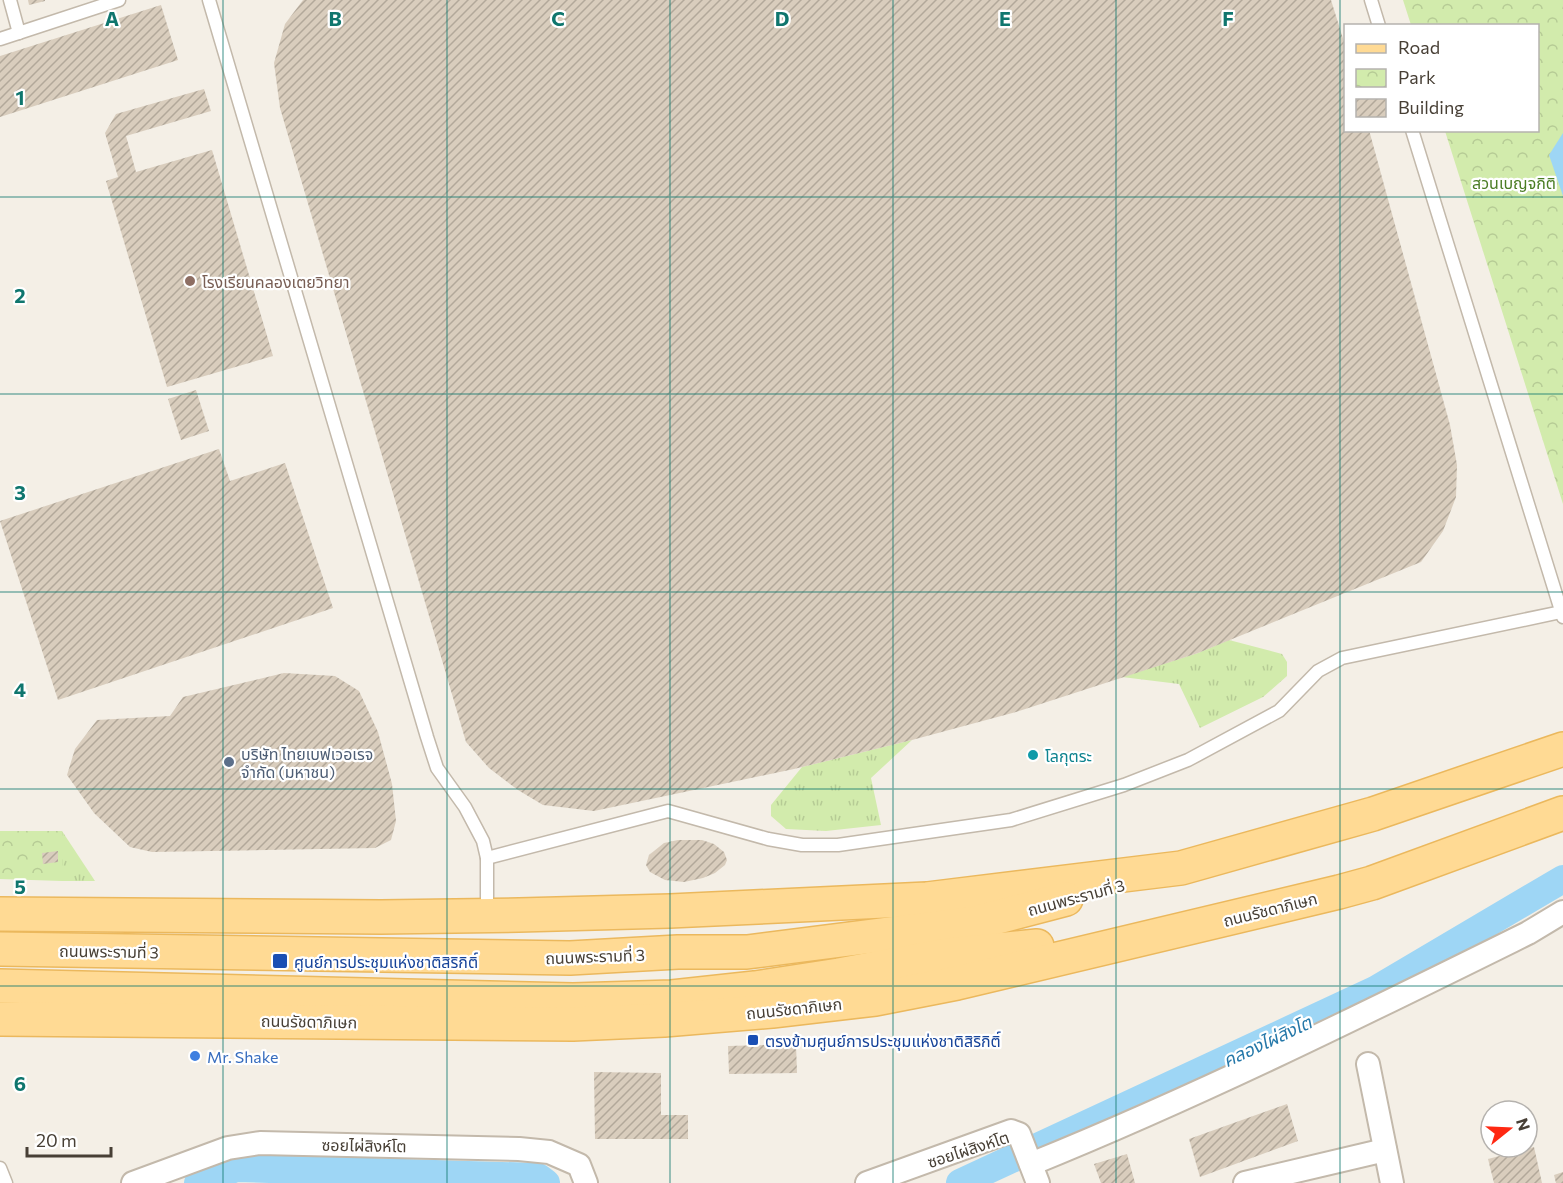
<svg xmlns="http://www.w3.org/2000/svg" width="1563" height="1183" font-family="Commissioner,'Noto Sans Thai',sans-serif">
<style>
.grass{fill:url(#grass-tufts)}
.park{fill:url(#park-crowns)}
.water{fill:#9ed6f5}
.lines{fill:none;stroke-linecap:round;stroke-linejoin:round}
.canal{stroke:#9ed6f5;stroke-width:28}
.building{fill:url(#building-hatch)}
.service-casing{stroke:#c3b9ab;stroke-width:15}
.minor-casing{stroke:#c3b9ab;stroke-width:26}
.primary-casing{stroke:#ebb85d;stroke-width:36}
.service{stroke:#fff;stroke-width:12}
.minor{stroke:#fff;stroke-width:22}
.primary{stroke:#ffda94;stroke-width:33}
.grid{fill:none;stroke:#0f766e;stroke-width:1.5;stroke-opacity:0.55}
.education-dot{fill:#8d6e63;stroke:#fff;stroke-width:2}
.culture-dot{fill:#0f9aa8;stroke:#fff;stroke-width:2}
.service-dot{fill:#5c6f8a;stroke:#fff;stroke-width:2}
.transit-dot{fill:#1a4fb4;stroke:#fff;stroke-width:2}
.shop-dot{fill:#3f7fe0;stroke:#fff;stroke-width:2}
.labels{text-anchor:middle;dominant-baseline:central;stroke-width:4.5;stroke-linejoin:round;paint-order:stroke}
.park-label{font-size:16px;fill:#4b7d24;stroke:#fff}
.education-label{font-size:16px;fill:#785e54;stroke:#fff;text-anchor:start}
.service-label{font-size:16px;fill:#4e5e75;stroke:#fff;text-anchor:start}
.culture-label{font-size:16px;fill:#0d838f;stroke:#fff;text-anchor:start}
.street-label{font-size:16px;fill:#473f35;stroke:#fff}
.transit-label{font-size:16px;fill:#164399;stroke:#fff;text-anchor:start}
.shop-label{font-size:16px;fill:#366cbe;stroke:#fff;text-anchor:start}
.water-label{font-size:18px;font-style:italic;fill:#2578a9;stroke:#fff}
.grid-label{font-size:20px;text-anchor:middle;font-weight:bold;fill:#0f766e;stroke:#fff;stroke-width:4.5;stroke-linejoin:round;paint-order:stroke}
</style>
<defs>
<pattern id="grass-tufts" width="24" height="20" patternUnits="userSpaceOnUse" patternTransform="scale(1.5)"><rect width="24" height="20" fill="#d2ebac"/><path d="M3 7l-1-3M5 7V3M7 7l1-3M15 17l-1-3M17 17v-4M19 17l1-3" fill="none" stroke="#b6cb95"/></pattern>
<pattern id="park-crowns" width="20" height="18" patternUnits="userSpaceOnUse" patternTransform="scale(1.5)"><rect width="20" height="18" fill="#d2ebac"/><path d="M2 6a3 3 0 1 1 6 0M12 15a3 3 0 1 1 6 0" fill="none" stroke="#b6cb95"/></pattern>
<pattern id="building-hatch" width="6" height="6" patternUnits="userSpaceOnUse" patternTransform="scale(1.5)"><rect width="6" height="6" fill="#d9cdbd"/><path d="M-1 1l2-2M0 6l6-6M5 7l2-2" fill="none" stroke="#b2a89a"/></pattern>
</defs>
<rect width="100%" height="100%" fill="#f4efe6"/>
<g class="grass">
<path d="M 1229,640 L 1282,654 L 1287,662 L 1287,676 L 1263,697 L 1200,728 L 1179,684 L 1122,677 L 1198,653 Z"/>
<path d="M 912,740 L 871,778 L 881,825 L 826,831 L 786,829 L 771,816 L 771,805 L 802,767 Z"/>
<path d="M 62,831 L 95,881 L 62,881 Z"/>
</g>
<g class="park">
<path d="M 1403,0 L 1563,0 L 1563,504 L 1445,131 L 1538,130 L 1538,26 L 1411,25 Z"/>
<path d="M 0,831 L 62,831 L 62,881 L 0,879 Z"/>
</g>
<path class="water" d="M 1563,133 L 1563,196 L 1549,155 Z"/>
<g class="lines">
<g class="canal">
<path d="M 198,1183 L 236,1168 L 538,1177 L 546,1183"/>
<path d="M 960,1183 L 1375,990 L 1563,879"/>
</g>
</g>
<g class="building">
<path d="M 28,0 L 45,0 L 45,1 L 29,5 Z"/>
<path d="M 303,0 L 1331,0 L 1346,48 L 1346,130 L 1369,130 L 1450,425 L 1457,465 L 1456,497 L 1443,531 L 1421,562 L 1198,653 L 1016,712 L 912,740 L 794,769 L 594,811 L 543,805 L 518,790 L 489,768 L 466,742 L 280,108 L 274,63 L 285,24 Z"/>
<path d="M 161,5 L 178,60 L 0,117 L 0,56 Z"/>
<path d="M 204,89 L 211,111 L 126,136 L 136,172 L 212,150 L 273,356 L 167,387 L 106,181 L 118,177 L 105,133 L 116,114 Z"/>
<path d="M 196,390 L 209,431 L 181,440 L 168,399 Z"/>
<path d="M 219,449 L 230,481 L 285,463 L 333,608 L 58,700 L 0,521 Z"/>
<path d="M 284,673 L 335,676 L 359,691 L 378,732 L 392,784 L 396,821 L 391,840 L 375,848 L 152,852 L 130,847 L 94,813 L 67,775 L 75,749 L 97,720 L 170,716 L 183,697 Z"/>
<path d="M 678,840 L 702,840 L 714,844 L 724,852 L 727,860 L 725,865 L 715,873 L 703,878 L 684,882 L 665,880 L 650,872 L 646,865 L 649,855 L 664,843 Z"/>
<path d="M 58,851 L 58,862 L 43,864 L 42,853 Z"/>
<path d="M 796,1044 L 797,1073 L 729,1074 L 728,1046 Z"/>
<path d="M 594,1072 L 661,1073 L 661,1115 L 688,1115 L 688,1139 L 595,1139 Z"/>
<path d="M 1287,1104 L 1298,1141 L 1200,1177 L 1189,1139 Z"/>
<path d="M 1534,1147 L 1542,1183 L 1494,1183 L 1488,1159 Z"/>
<path d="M 1127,1154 L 1135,1183 L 1101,1183 L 1094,1164 Z"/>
<path d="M 1563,1172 L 1563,1183 L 1556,1183 L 1554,1175 Z"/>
</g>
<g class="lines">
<g class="service-casing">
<g id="service">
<path d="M 10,0 L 19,33"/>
<path d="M 209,0 L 427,737 L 437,768 L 465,807 L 483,841 L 487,858 L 487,914"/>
<path d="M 1371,0 L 1379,26"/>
<path d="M 0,39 L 119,0"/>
<path d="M 1412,130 L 1563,617"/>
<path d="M 487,858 L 668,811 L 768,839 L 802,845 L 838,845 L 1011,820 L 1124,785 L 1188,760 L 1279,711 L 1318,671 L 1342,658 L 1561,612"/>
<path d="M 0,1168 L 6,1183"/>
</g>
</g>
<g class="minor-casing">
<g id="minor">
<path d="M 1368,1064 L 1392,1183"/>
<path d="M 1031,1164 C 1201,1095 1364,1014 1528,933 L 1563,912"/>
<path d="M 133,1183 L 228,1148 L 260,1143 L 519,1149 L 549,1152 L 579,1165 L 586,1183"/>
<path d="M 867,1183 L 1011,1131 L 1019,1134 L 1038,1183"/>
<path d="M 1245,1183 L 1385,1150"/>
</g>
</g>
<g class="primary-casing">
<g id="primary">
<path d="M 0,914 L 381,917 L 519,915 L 670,911 L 927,899 L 1181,868 L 1373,814 L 1563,749"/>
<path d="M 0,949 L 570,958 L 678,952 L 747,952 L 975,923 L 1066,899"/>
<path d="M 0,986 L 573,1000 L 672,997 L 755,988 L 839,975 L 947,955 L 1037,946"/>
<path d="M 0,1019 L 573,1024 L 664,1020 L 772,1011 L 875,999 L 957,983 L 1339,892 L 1372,883 L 1563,813"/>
</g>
</g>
<use href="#service" class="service"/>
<use href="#minor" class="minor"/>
<use href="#primary" class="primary"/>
</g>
<path class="grid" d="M 223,0 L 223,1183M 447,0 L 447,1183M 670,0 L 670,1183M 893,0 L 893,1183M 1116,0 L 1116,1183M 1340,0 L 1340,1183M 0,197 L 1563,197M 0,394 L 1563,394M 0,592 L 1563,592M 0,789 L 1563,789M 0,986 L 1563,986"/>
<circle class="education-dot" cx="190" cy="281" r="6"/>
<circle class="culture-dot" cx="1033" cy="755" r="6"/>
<circle class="service-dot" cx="229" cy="762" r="6"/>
<g class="transit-dot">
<rect x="272" y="953" width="16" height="16" rx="3"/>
<rect x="747" y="1034" width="12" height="12" rx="3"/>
</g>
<circle class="shop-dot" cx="195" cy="1056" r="6"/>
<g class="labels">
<g class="park-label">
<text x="1514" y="182">สวนเบญจกิติ</text>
</g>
<g class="education-label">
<text x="202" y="281">โรงเรียนคลองเตยวิทยา</text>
</g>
<g class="service-label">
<text x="241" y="753">บริษัท ไทยเบฟเวอเรจ<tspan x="241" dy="18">จำกัด (มหาชน)</tspan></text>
</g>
<g class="culture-label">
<text x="1045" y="755">โลกุตระ</text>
</g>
<g class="street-label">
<text transform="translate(1076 897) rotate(-15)">ถนนพระรามที่ 3</text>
<text transform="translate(1270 909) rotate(-14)">ถนนรัชดาภิเษก</text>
<text transform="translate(109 951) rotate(1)">ถนนพระรามที่ 3</text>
<text transform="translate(595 956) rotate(-2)">ถนนพระรามที่ 3</text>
<text transform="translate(794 1008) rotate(-6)">ถนนรัชดาภิเษก</text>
<text transform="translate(309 1021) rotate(1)">ถนนรัชดาภิเษก</text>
<text transform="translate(364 1145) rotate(1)">ซอยไผ่สิงห์โต</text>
<text transform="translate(968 1149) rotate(-18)">ซอยไผ่สิงห์โต</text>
</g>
<g class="transit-label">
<text x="294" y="961">ศูนย์การประชุมแห่งชาติสิริกิติ์</text>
<text x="765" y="1040">ตรงข้ามศูนย์การประชุมแห่งชาติสิริกิติ์</text>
</g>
<g class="shop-label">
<text x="207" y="1056">Mr. Shake</text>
</g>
<g class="water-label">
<text transform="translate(1267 1041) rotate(-25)">คลองไผ่สิงโต</text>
</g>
</g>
<g class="grid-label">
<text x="112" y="26">A</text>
<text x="335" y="26">B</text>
<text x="558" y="26">C</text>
<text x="782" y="26">D</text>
<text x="1005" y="26">E</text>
<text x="1228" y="26">F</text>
<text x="20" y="105">1</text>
<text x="20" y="303">2</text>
<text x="20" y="500">3</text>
<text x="20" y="697">4</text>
<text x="20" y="894">5</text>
<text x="20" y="1091">6</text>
</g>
<rect x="1344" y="24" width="195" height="108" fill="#ffffff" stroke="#b5b2ae" stroke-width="1.5"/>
<rect x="1356" y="44" width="30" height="9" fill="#ffda94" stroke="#b5b2ae" stroke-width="1.5"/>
<text x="1398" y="54" font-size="18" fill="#473f35">Road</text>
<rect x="1356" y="69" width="30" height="18" fill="url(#park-crowns)" stroke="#b5b2ae" stroke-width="1.5"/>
<text x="1398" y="84" font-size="18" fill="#473f35">Park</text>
<rect x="1356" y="99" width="30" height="18" fill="url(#building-hatch)" stroke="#b5b2ae" stroke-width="1.5"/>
<text x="1398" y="114" font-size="18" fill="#473f35">Building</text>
<g transform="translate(1509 1129) rotate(72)"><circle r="28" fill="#ffffff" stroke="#b5b2ae" stroke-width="1.5"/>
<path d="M0-4.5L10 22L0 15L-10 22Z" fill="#ff2812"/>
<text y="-9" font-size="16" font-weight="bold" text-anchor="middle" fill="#473f35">N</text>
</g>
<path d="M27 1147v9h84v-9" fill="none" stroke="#473f35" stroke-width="3"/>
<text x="36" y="1147" font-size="18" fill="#473f35" stroke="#ffffff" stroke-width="4.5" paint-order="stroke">20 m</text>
</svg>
